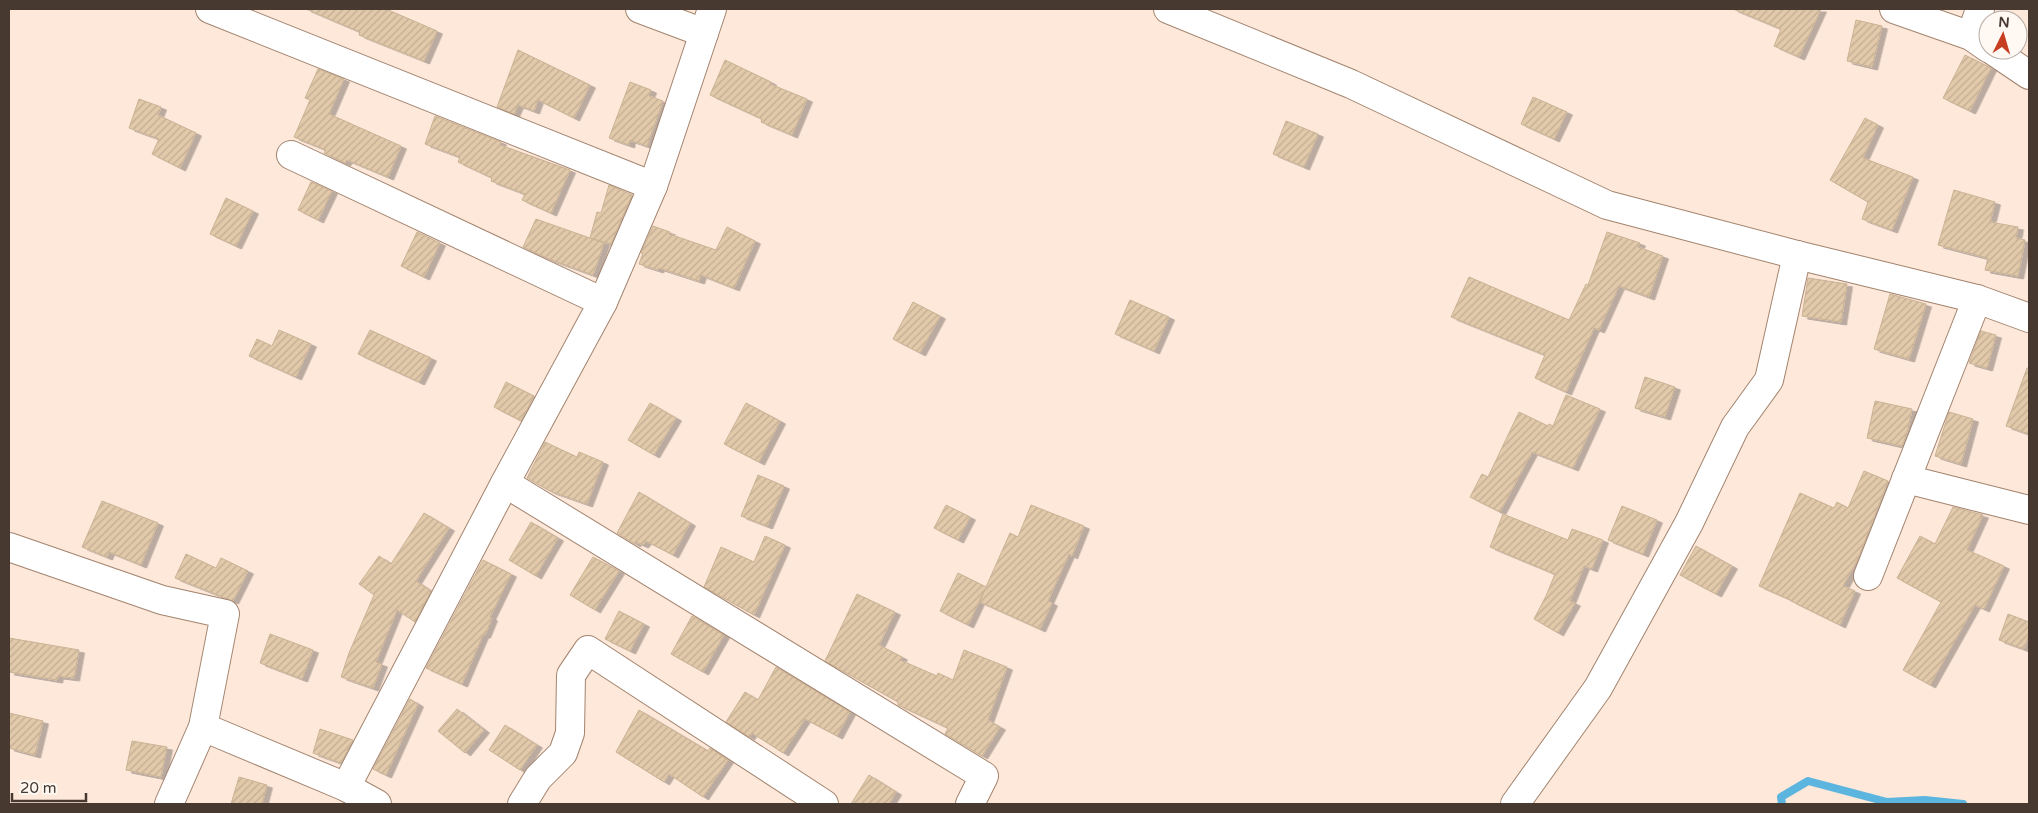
<svg xmlns="http://www.w3.org/2000/svg" width="2038" height="813" font-family="'Varela Round',sans-serif">
<style>
.lines{fill:none;stroke-linecap:round;stroke-linejoin:round}
.stream{stroke:#5bb5df;stroke-width:8}
.building{fill:url(#building-hatch);stroke:#cab294;filter:url(#shadow)}
.minor-casing{stroke:#a3846e;stroke-width:30}
.minor{stroke:#fff;stroke-width:28}
</style>
<defs>
<pattern id="building-hatch" width="6" height="6" patternUnits="userSpaceOnUse" patternTransform="scale(1.25)"><rect width="6" height="6" fill="#e1c9aa"/><path d="M-1 1l2-2M0 6l6-6M5 7l2-2" fill="none" stroke="#c2ad93"/></pattern>
<filter id="shadow"><feDropShadow dx="5.5" dy="3" stdDeviation="0" flood-color="#0004"/></filter>
</defs>
<rect width="100%" height="100%" fill="#fde8da"/>
<g class="lines">
<path class="stream" d="M 1782,804 L 1781,797 L 1808,781 L 1887,802 L 1925,800 L 1963,804"/>
</g>
<g class="building">
<path d="M 306,9 L 386,9 L 437,31 L 424,61 L 359,35 L 360,32 Z"/>
<path d="M 1733,9 L 1821,9 L 1799,57 L 1774,46 L 1781,29 Z"/>
<path d="M 1856,20 L 1882,26 L 1872,67 L 1847,61 Z"/>
<path d="M 518,50 L 590,85 L 574,118 L 538,100 L 534,111 L 518,105 L 514,114 L 497,107 Z"/>
<path d="M 1965,55 L 1991,68 L 1970,111 L 1943,98 Z"/>
<path d="M 725,60 L 771,82 L 770,84 L 807,99 L 792,135 L 761,122 L 762,119 L 710,95 Z"/>
<path d="M 318,69 L 344,79 L 329,114 L 401,146 L 388,177 L 347,160 L 345,163 L 324,153 L 326,150 L 294,137 L 310,100 L 305,98 Z"/>
<path d="M 630,82 L 651,90 L 649,96 L 663,101 L 647,146 L 630,140 L 629,145 L 609,138 Z"/>
<path d="M 1533,97 L 1567,112 L 1554,139 L 1521,124 Z"/>
<path d="M 139,99 L 161,107 L 158,115 L 196,133 L 180,168 L 152,154 L 159,139 L 129,128 Z"/>
<path d="M 435,116 L 501,142 L 500,145 L 570,170 L 551,213 L 522,200 L 525,194 L 491,181 L 492,178 L 458,162 L 460,157 L 425,144 Z"/>
<path d="M 1865,118 L 1878,125 L 1863,158 L 1913,177 L 1892,230 L 1862,219 L 1868,202 L 1830,180 Z"/>
<path d="M 1286,121 L 1318,134 L 1304,167 L 1273,154 Z"/>
<path d="M 311,182 L 332,191 L 318,220 L 298,210 Z"/>
<path d="M 609,185 L 632,195 L 611,244 L 590,238 L 597,212 L 601,213 Z"/>
<path d="M 1954,190 L 1995,202 L 1990,222 L 2018,227 L 2016,238 L 2025,240 L 2018,276 L 1985,270 L 1988,258 L 1938,245 Z"/>
<path d="M 226,198 L 253,211 L 236,246 L 210,234 Z"/>
<path d="M 536,219 L 604,243 L 593,275 L 549,259 L 523,247 Z"/>
<path d="M 653,226 L 670,232 L 669,234 L 716,250 L 727,227 L 755,241 L 734,288 L 701,275 L 699,281 L 659,268 L 658,270 L 639,264 L 643,253 L 641,253 Z"/>
<path d="M 417,232 L 440,243 L 424,277 L 401,266 Z"/>
<path d="M 1607,232 L 1640,243 L 1638,247 L 1663,256 L 1649,297 L 1619,286 L 1599,330 L 1594,328 L 1566,392 L 1535,378 L 1545,355 L 1451,317 L 1469,277 L 1569,320 L 1586,284 L 1588,285 Z"/>
<path d="M 1808,278 L 1847,284 L 1841,322 L 1802,316 Z"/>
<path d="M 1890,294 L 1926,304 L 1909,359 L 1874,349 Z"/>
<path d="M 1130,300 L 1169,317 L 1154,351 L 1115,334 Z"/>
<path d="M 913,302 L 940,316 L 920,353 L 893,339 Z"/>
<path d="M 279,330 L 311,344 L 296,377 L 249,356 L 257,339 L 272,346 Z"/>
<path d="M 370,330 L 431,358 L 419,382 L 358,354 Z"/>
<path d="M 1981,331 L 1996,335 L 1987,368 L 1969,363 Z"/>
<path d="M 2027,368 L 2029,368 L 2029,434 L 2006,426 Z"/>
<path d="M 1645,377 L 1675,387 L 1665,417 L 1635,408 Z"/>
<path d="M 506,382 L 534,396 L 521,421 L 494,407 Z"/>
<path d="M 1566,395 L 1600,409 L 1573,468 L 1532,452 L 1500,512 L 1470,497 L 1482,474 L 1488,477 L 1519,412 L 1548,426 L 1549,424 L 1553,426 Z"/>
<path d="M 1875,401 L 1912,409 L 1907,433 L 1902,446 L 1867,438 Z"/>
<path d="M 650,403 L 676,418 L 654,455 L 628,440 Z"/>
<path d="M 746,403 L 780,421 L 759,462 L 724,444 Z"/>
<path d="M 1949,412 L 1973,419 L 1961,464 L 1935,456 Z"/>
<path d="M 545,442 L 577,457 L 579,452 L 603,462 L 587,504 L 550,491 L 527,478 Z"/>
<path d="M 1864,471 L 1888,481 L 1858,559 L 1843,586 L 1855,591 L 1840,625 L 1791,601 L 1791,600 L 1759,586 L 1800,493 L 1834,508 L 1837,502 L 1848,508 Z"/>
<path d="M 758,475 L 784,486 L 767,526 L 741,516 Z"/>
<path d="M 639,492 L 690,523 L 673,555 L 646,541 L 643,545 L 636,542 L 635,544 L 617,533 Z"/>
<path d="M 102,501 L 158,523 L 141,565 L 109,552 L 107,557 L 82,547 Z"/>
<path d="M 946,505 L 970,517 L 958,540 L 934,528 Z"/>
<path d="M 1031,505 L 1084,526 L 1072,556 L 1069,554 L 1048,601 L 1052,603 L 1040,629 L 980,602 L 985,589 L 968,625 L 940,611 L 958,573 L 986,587 L 1010,533 L 1018,537 Z"/>
<path d="M 1622,506 L 1657,520 L 1643,554 L 1608,540 Z"/>
<path d="M 1953,507 L 1983,515 L 1967,550 L 2004,566 L 1984,609 L 1975,605 L 1930,685 L 1903,670 L 1941,602 L 1897,578 L 1920,536 L 1935,544 Z"/>
<path d="M 424,513 L 449,528 L 416,581 L 431,591 L 415,622 L 397,610 L 376,662 L 382,664 L 373,688 L 341,677 L 349,653 L 374,595 L 359,584 L 379,556 L 391,564 Z"/>
<path d="M 1503,514 L 1568,540 L 1572,529 L 1603,540 L 1592,569 L 1584,566 L 1570,601 L 1575,603 L 1558,633 L 1534,619 L 1546,596 L 1555,574 L 1490,547 Z"/>
<path d="M 531,522 L 558,538 L 536,576 L 509,560 Z"/>
<path d="M 765,536 L 785,545 L 754,615 L 704,587 L 721,547 L 754,562 Z"/>
<path d="M 1696,546 L 1732,566 L 1716,594 L 1680,575 Z"/>
<path d="M 186,554 L 216,568 L 221,558 L 248,571 L 233,601 L 175,578 Z"/>
<path d="M 593,557 L 619,571 L 595,610 L 570,595 Z"/>
<path d="M 483,560 L 511,574 L 490,617 L 492,618 L 485,635 L 483,635 L 462,684 L 426,668 Z"/>
<path d="M 857,594 L 895,612 L 879,645 L 902,657 L 900,660 L 937,676 L 938,673 L 953,680 L 964,650 L 1007,667 L 988,720 L 1000,727 L 982,756 L 945,734 L 948,728 L 898,705 L 898,702 L 825,661 Z"/>
<path d="M 619,611 L 644,624 L 630,651 L 605,639 Z"/>
<path d="M 2008,614 L 2029,622 L 2029,635 L 2024,649 L 1999,640 Z"/>
<path d="M 692,616 L 724,635 L 703,672 L 671,654 Z"/>
<path d="M 270,634 L 313,650 L 302,679 L 260,663 Z"/>
<path d="M 9,638 L 79,650 L 74,678 L 58,676 L 57,680 L 9,672 Z"/>
<path d="M 776,667 L 850,712 L 837,736 L 805,719 L 783,753 L 752,733 L 749,737 L 726,722 L 745,692 L 758,700 Z"/>
<path d="M 410,699 L 418,704 L 386,775 L 373,769 Z"/>
<path d="M 457,709 L 484,730 L 465,753 L 438,731 Z"/>
<path d="M 639,710 L 708,751 L 710,748 L 728,760 L 703,797 L 669,774 L 664,782 L 616,752 Z"/>
<path d="M 9,713 L 43,721 L 35,755 L 9,748 Z"/>
<path d="M 505,725 L 537,745 L 520,770 L 489,750 Z"/>
<path d="M 320,729 L 353,740 L 341,763 L 313,753 Z"/>
<path d="M 132,741 L 167,747 L 161,777 L 126,770 Z"/>
<path d="M 869,775 L 896,792 L 889,804 L 851,804 Z"/>
<path d="M 239,777 L 267,785 L 262,804 L 231,804 Z"/>
</g>
<g class="lines">
<g class="minor-casing">
<g id="minor">
<path d="M 210,9 L 653,186"/>
<path d="M 640,9 L 704,33"/>
<path d="M 1168,9 L 1351,84 L 1607,205 L 1797,255 L 1977,299 L 2029,318"/>
<path d="M 1894,9 L 1971,36 L 1988,48"/>
<path d="M 1971,36 L 1980,9"/>
<path d="M 1992,50 L 2029,75"/>
<path d="M 291,155 L 603,302"/>
<path d="M 1906,479 L 2029,510"/>
<path d="M 505,483 L 984,776 L 970,804"/>
<path d="M 9,547 L 162,600 L 225,614 L 203,727 L 169,804"/>
<path d="M 1868,576 L 1977,299"/>
<path d="M 203,727 L 346,787 L 377,804"/>
<path d="M 346,787 L 505,483 L 603,302 L 653,186 L 712,9"/>
<path d="M 522,804 L 538,778 L 563,753 L 570,733 L 571,675 L 588,650 L 824,804"/>
<path d="M 1515,804 L 1598,688 L 1689,523 L 1735,427 L 1769,380 L 1797,255"/>
</g>
</g>
<use href="#minor" class="minor"/>
</g>
<rect width="2038" height="813" fill="none" stroke="#473930" stroke-width="20"/>
<g transform="translate(2003 35) rotate(5)"><circle r="24" fill="#fff8f3" stroke="#b5aca5"/>
<path d="M0-4L9 19L0 12L-9 19Z" fill="#c73d20"/>
<text y="-8" font-size="14" font-weight="bold" text-anchor="middle" fill="#473930">N</text>
</g>
<path d="M12 793v8h74v-8" fill="none" stroke="#473930" stroke-width="2.5"/>
<text x="20" y="793" font-size="15" fill="#473930" stroke="#fff8f3" stroke-width="4" paint-order="stroke">20 m</text>
</svg>
